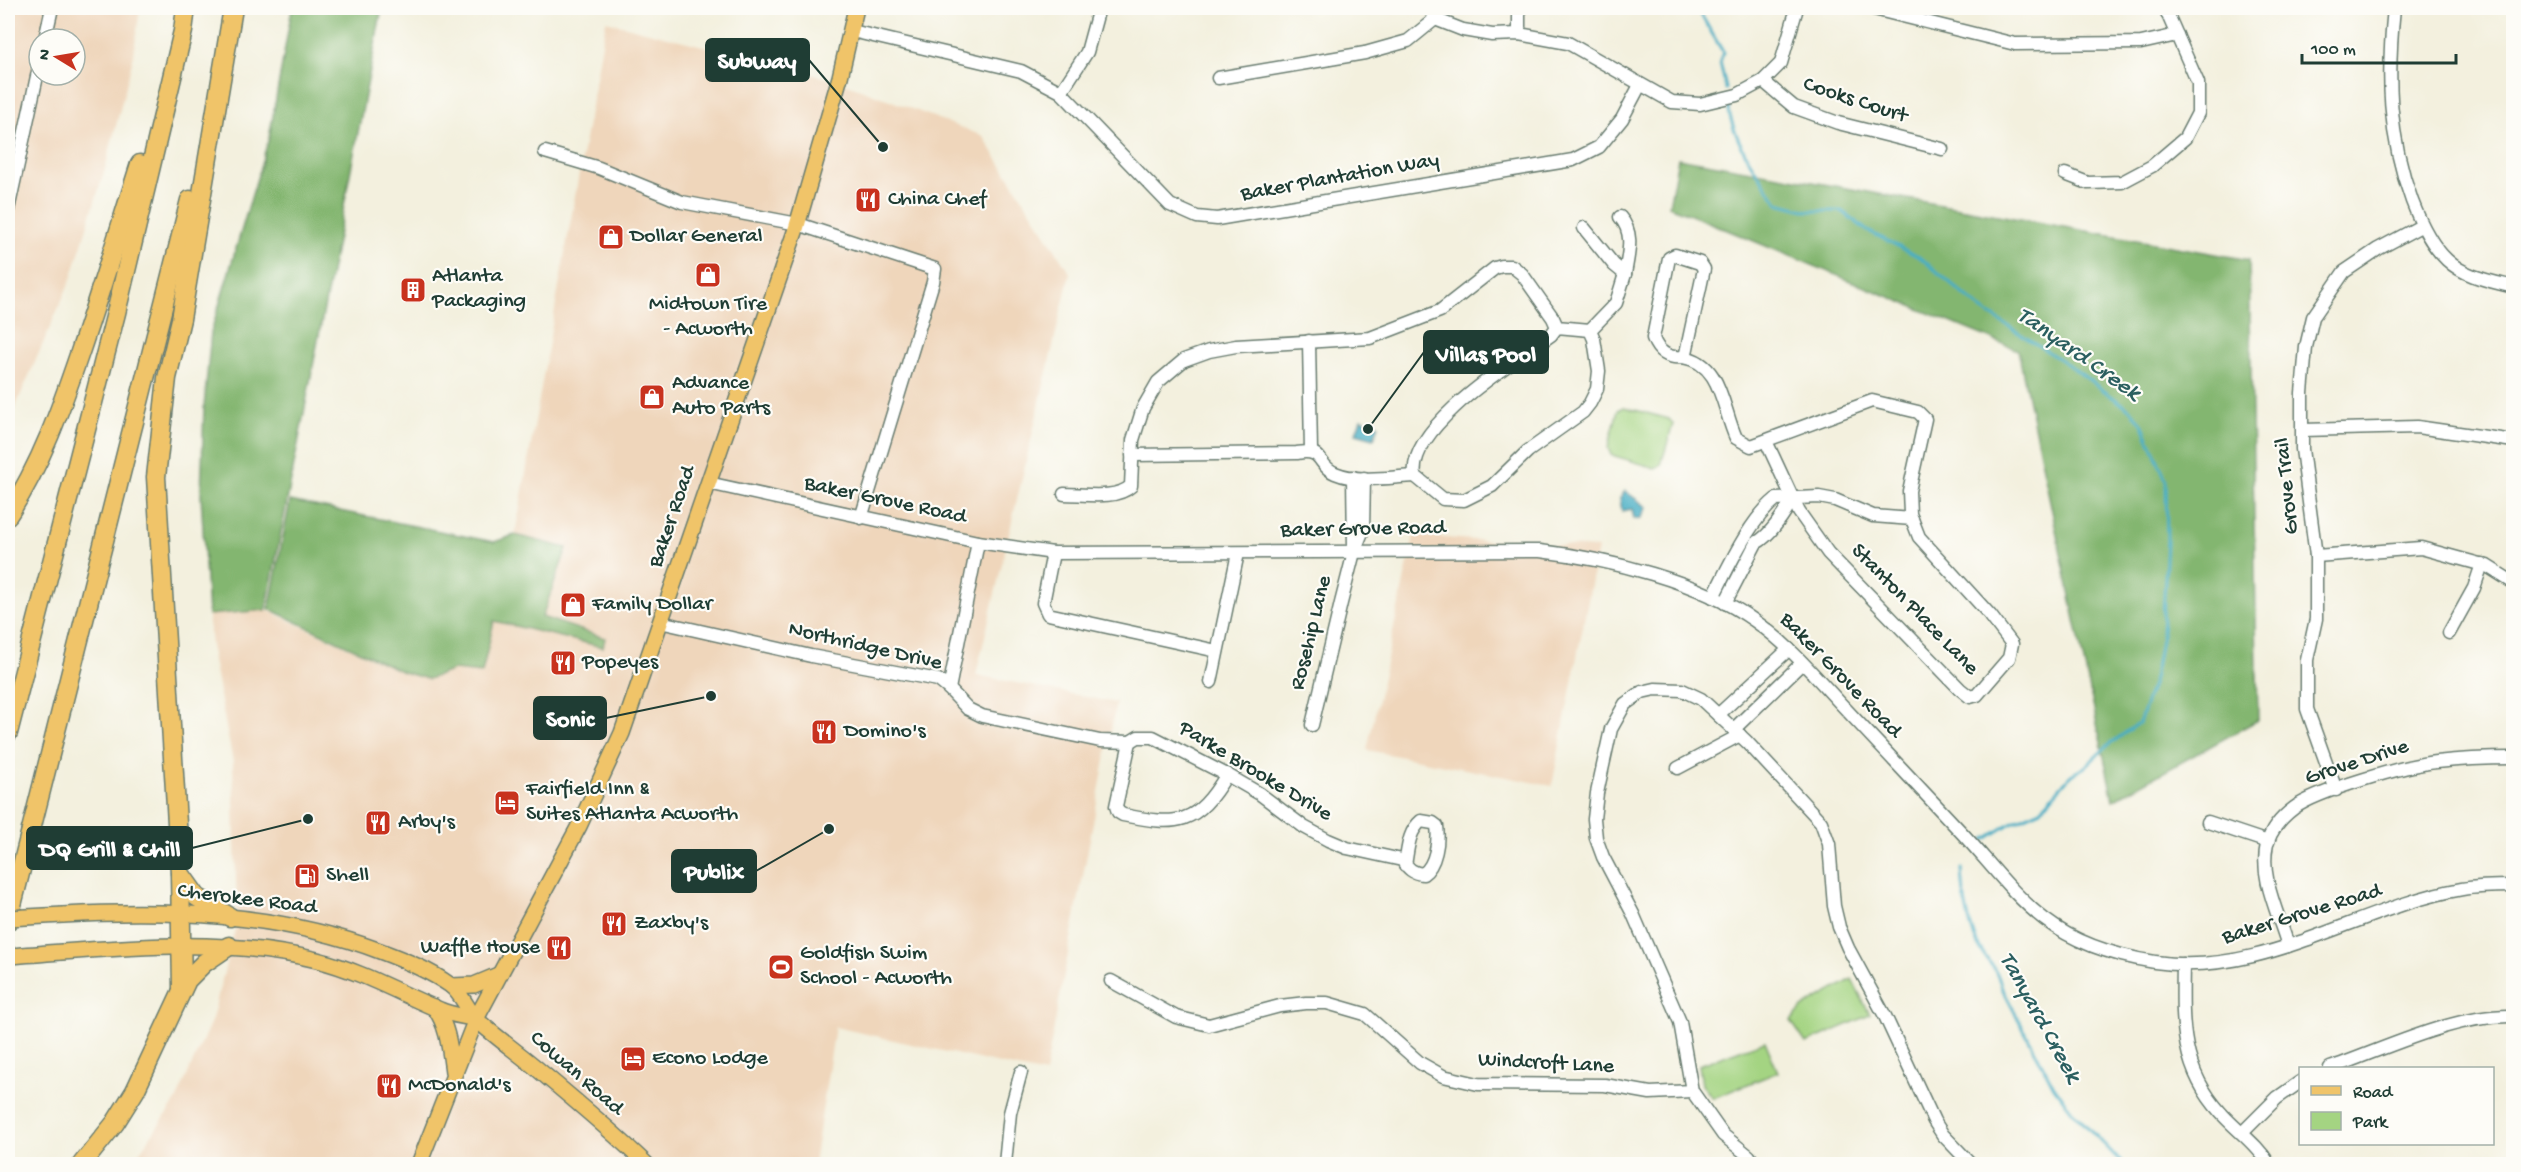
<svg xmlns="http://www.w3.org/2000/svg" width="2521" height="1172" font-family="'Gochi Hand',sans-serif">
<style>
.built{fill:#efd6bb;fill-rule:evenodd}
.green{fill:#a4d482;stroke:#62885b;stroke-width:1.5}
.forest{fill:#83b670;stroke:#517a52;stroke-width:1.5}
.water{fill:#46aec5;stroke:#32767c;stroke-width:1.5}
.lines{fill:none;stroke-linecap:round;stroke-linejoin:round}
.stream{stroke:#46aec5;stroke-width:3}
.minor-casing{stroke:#697c70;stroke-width:15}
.major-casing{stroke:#697c70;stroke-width:18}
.highway-casing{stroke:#697c70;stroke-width:21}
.minor{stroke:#fff;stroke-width:12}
.major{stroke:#f0c469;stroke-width:15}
.highway{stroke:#f0c469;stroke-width:18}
.major-bridge-casing{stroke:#697c70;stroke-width:18;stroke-linecap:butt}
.major-bridge{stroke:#f0c469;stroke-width:15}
.labels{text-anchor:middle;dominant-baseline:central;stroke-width:4.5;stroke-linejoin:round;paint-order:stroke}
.street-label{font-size:22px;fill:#1f3d34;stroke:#fdfcf7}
.poi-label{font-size:22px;fill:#1f3d34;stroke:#fdfcf7;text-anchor:start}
.water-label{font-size:24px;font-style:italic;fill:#2b5f60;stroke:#fdfcf7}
.leader{fill:none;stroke:#1f3d34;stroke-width:2}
.callout-dot{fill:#1f3d34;stroke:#fdfcf7;stroke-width:2}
.callout{fill:#1f3d34;stroke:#1f3d34;stroke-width:2}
.callout-label{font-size:24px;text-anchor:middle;font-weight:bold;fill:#fff}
</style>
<rect width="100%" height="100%" fill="#fdfcf7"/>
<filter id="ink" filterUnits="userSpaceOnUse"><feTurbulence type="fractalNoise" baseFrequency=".0167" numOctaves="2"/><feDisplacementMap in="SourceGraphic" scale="12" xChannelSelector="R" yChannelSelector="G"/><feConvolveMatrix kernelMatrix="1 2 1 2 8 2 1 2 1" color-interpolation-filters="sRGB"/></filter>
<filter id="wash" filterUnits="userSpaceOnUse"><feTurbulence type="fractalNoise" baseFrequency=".008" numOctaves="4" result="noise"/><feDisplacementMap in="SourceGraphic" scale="24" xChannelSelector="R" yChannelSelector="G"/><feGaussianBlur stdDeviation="1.35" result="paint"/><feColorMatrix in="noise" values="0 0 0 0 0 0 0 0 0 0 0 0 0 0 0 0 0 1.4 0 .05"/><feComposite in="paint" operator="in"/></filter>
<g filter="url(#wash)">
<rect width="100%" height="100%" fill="#f3f0de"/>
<g class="built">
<path d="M 8,8 L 140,8 L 133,58 L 105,169 L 71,279 L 8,424 ZM 39,39 L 75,39 L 75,75 L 39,75 Z"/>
<path d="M 606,21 L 842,82 L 983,136 L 1070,273 L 976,675 L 1116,703 L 1045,1074 L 835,1027 L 814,1164 L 131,1164 L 176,1101 L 212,1019 L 237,921 L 233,762 L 212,655 L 208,615 L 266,610 L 404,673 L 427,679 L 454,670 L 494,621 L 603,646 L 605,638 L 542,617 L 566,548 L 515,535 Z"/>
<path d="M 1414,536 L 1598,548 L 1552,786 L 1367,750 Z"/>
</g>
<g class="green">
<path d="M 1624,407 L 1669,419 L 1673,424 L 1661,465 L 1655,468 L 1611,455 L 1608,448 L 1618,410 Z"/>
<path d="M 1852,979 L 1870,1015 L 1806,1043 L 1791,1021 L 1802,1008 Z"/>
<path d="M 1765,1041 L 1778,1072 L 1713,1098 L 1702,1085 L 1699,1065 Z"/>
</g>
<g class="forest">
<path d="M 292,8 L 382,8 L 266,610 L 208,615 L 201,495 L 204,407 L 211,332 L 269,138 Z"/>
<path d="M 1678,158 L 2249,260 L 2258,720 L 2113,800 L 2018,350 L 1669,206 Z"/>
<path d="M 290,501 L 494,542 L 515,535 L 567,548 L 542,617 L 605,638 L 603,647 L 494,621 L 482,673 L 454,670 L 428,679 L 403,672 L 269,609 Z"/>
</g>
<g class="water">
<path d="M 1361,419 L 1379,425 L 1374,438 L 1356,433 Z"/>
<path d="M 1625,491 L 1647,507 L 1641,518 L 1634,519 L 1632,509 L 1622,511 L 1620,498 Z"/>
</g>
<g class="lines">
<g class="stream">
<path d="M 1697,8 L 1723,52 L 1720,62 L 1726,89"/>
<path d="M 1728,106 C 1734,143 1757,173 1778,203 L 1808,211 L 1842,211 L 1866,230 L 1921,258 L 1980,308 L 2070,366 L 2132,411 L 2142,423 L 2166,480 L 2167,541 L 2162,634 L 2154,679 L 2139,723 L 2107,746 L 2085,767 L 2071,775 L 2041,810 L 2011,823 L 1984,840"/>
<path d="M 1962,869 C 1963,894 1967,920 1977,943 C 1985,959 1998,970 2002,988 L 2054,1087 L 2072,1111 L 2123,1164"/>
</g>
</g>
</g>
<g filter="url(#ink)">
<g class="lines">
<g class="minor-casing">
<g id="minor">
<path d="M 1430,8 L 1435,19 L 1463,30 L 1492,35 L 1519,34 L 1568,43 L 1672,102 L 1700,104 L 1737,95 L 1763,81 L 1781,63 L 1797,8"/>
<path d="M 1870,8 L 2015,44 L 2141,43 L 2177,35"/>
<path d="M 2394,8 C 2387,76 2388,136 2412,201 C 2420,222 2430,244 2447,260 C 2465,277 2490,281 2514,287"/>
<path d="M 852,31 L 1021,71 L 1061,92 L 1170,205 L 1197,217 L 1217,219 L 1573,160 L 1599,147 L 1622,119 L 1640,85"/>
<path d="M 1519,34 L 1519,8"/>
<path d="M 45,39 L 52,8"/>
<path d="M 1218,78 L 1365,53 L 1408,41 L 1435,19"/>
<path d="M 1763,81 L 1794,107 L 1838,123 L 1942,149"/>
<path d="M 1061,92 L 1087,52 L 1099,8"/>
<path d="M 545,152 L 599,168 L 682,202 L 798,224 L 935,269 L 933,282 L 861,518"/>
<path d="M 2065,174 L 2088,183 L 2122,182 L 2152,166 L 2185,138 L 2198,113 L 2198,83 L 2165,8"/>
<path d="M 8,210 L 39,67"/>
<path d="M 1620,217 C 1635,234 1628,254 1625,274"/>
<path d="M 1584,228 L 1614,265 L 1625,274 L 1616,303 L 1590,330"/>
<path d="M 1675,255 L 1700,263 L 1704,269 L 1686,353 L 1683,357 C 1668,359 1658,352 1653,338 L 1669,258 Z"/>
<path d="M 1309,341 L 1311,452"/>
<path d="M 1683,357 C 1722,363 1722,408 1736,438 L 1751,446 L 1872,401 L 1918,412 L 1925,419 L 1909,491 L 1910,514 L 1919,537 L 1990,615 L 2012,644 L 2009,658 L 1977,695 L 1970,697 L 1960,689 L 1828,553 L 1799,512 L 1766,441"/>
<path d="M 2303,430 L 2417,427 L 2514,441"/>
<path d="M 1132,455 L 1297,453 C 1325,448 1316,465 1335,473 C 1359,483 1390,477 1415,476"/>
<path d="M 1353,477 L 1354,548"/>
<path d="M 708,483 L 978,542 L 1053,553 L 1540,551 C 1608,559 1700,581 1755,621 C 1788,644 1814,675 1841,704 C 1881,747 1922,790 1962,833 C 1989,862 2013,895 2044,919 C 2075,943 2117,956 2155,962 C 2265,978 2358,907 2462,889 C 2479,886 2496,886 2514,886"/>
<path d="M 1064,494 C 1084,494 1116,500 1131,486 L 1133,440 L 1143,408 L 1158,382 L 1184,360 L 1209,351 L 1236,346 L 1370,338 L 1440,311 L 1495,268 L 1502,266 L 1512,266 L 1522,274 L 1553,318 L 1557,327 L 1551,335 C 1515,361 1407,426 1415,476 L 1443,499 L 1464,500 L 1492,486 L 1528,451 L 1583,412 L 1590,403 L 1597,389 L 1599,371 L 1594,339 L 1590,330 L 1557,327"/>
<path d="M 1053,553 L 1043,603 L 1048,614 L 1217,651"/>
<path d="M 2316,556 L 2421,548 L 2487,566 L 2514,583"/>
<path d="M 1713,597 C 1729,566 1749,521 1776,499 L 1819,497 L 1835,500 L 1873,516 L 1912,519"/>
<path d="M 1725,603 L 1756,543 C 1769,537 1786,512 1792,499"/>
<path d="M 660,622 L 811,656 L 938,680 L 949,689 L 978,542"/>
<path d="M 2449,633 L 2474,588 L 2482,564"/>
<path d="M 1211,682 L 1238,553"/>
<path d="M 949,689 L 968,709 L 982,716 L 1100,741 L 1130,742 L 1138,737 L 1153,737 L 1229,776 L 1260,794 L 1304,827 L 1328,840 L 1347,848 L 1402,860 C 1409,869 1412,873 1423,874 C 1436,865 1439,841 1437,826 L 1433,823 L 1421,821 C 1408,832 1408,849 1405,865"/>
<path d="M 1718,715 L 1789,649"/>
<path d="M 1312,725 L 1341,603 L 1354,552 L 1363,530 L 1364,478"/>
<path d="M 1734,729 L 1802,663"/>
<path d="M 1130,742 L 1116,806 L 1118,812 L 1123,815 C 1178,826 1196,826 1227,774"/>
<path d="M 1678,768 L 1740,735"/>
<path d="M 2336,790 L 2307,709 L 2307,660 L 2316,619 L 2316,556 L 2302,449 L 2302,393 L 2306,347 L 2313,317 L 2344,272 L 2378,249 L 2421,226"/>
<path d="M 2208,822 L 2268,842"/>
<path d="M 2288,946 C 2279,914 2259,878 2267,844 C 2271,830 2282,817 2294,808 C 2317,791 2406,765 2436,762 C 2462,759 2488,758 2514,758"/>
<path d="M 2183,964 C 2182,1022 2180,1068 2221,1113 C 2237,1131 2257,1144 2269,1164"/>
<path d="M 1111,981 L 1176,1017 L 1209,1025 L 1280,1006 L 1306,1003 L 1327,1003 L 1365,1014 L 1420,1063 L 1443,1076 L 1478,1084 L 1605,1085 L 1650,1093 L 1692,1091"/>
<path d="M 2330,1068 C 2385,1049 2455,1014 2514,1016"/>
<path d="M 2242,1133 L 2277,1098 L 2300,1082"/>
<path d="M 1005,1164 L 1010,1113 L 1021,1072"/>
<path d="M 1755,1164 L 1749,1156 L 1723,1135 L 1692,1091 L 1680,1022 L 1633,914 L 1603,857 L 1596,838 L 1594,819 L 1597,793 L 1611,729 L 1625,704 L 1642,692 L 1655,689 L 1682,690 L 1701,699 L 1747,742 L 1821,822 L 1829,844 L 1834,906 L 1839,927 L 1848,948 L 1885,1016 L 1934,1121 L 1943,1135 L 1971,1164"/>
</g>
</g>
<g class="major-casing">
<g id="major">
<path d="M 63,915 C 171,909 279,913 380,951 C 404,960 429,970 450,985 C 462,993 467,1010 477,1020 C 497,1038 520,1054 541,1072 C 576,1101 613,1132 646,1164"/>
<path d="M 8,956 C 111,949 215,935 317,960 C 361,971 399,993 440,1010 C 451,1015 464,1016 476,1019"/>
<path d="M 452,986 L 474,985 L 498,975"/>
<path d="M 434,1007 C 448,1025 450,1050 453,1072"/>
<path d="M 419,1164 L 476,1019 L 579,826 L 622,733 L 796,229 L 840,77 L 856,8"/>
</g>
</g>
<g class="highway-casing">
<g id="highway">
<path d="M 8,515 C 41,465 61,408 80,352 C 101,290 120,227 140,164"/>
<path d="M 8,733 L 116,313 L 183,31 L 186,8"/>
<path d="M 180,873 L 197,897 L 230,917"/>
<path d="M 8,921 L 190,200"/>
<path d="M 182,989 L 180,873 L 156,477 L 167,378 L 181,319 L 233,8"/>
<path d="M 82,1164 L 115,1123 L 135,1091 L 187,980 L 204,963 L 229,946"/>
</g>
</g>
<use href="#minor" class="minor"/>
<use href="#major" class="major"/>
<use href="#highway" class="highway"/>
<g class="major-bridge-casing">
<path id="major-bridge" d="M 8,918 L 63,915"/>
</g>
<use href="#major-bridge" class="major-bridge"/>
</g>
</g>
<defs>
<g id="restaurant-square" transform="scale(1.35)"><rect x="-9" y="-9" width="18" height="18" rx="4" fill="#c8321e" stroke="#fdfcf7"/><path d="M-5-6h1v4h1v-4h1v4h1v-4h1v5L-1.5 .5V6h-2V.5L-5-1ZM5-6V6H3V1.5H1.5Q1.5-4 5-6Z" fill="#fff"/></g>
<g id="shop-square" transform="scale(1.35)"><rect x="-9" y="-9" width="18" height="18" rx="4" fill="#c8321e" stroke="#fdfcf7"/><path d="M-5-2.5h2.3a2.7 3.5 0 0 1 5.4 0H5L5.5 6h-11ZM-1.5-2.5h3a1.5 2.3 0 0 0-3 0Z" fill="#fff"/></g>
<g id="building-square" transform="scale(1.35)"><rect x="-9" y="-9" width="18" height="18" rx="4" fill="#c8321e" stroke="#fdfcf7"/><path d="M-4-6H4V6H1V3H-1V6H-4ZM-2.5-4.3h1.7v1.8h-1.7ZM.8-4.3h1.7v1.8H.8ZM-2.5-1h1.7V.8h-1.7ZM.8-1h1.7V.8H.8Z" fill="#fff"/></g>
<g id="hotel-square" transform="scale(1.35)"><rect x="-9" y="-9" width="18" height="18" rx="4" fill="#c8321e" stroke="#fdfcf7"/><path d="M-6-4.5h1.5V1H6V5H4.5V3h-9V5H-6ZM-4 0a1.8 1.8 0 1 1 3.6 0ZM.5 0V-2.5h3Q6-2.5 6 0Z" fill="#fff"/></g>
<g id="fuel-square" transform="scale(1.35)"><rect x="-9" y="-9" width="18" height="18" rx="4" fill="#c8321e" stroke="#fdfcf7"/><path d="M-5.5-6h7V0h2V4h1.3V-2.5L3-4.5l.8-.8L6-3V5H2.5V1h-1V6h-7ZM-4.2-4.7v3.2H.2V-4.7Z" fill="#fff"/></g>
<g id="stadium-square" transform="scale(1.35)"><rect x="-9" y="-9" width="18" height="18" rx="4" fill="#c8321e" stroke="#fdfcf7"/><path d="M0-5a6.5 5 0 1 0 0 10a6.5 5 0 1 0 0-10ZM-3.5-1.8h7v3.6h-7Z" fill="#fff"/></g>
</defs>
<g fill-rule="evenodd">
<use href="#restaurant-square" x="868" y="200"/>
<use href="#shop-square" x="611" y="237"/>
<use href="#shop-square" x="708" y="275"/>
<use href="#building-square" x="413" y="290"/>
<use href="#shop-square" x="652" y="397"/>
<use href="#shop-square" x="573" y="605"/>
<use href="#restaurant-square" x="563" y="663"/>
<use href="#restaurant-square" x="824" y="732"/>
<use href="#hotel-square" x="507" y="803"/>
<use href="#restaurant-square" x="378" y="823"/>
<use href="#fuel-square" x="307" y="876"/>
<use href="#restaurant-square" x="614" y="924"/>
<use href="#restaurant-square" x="559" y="948"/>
<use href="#stadium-square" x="781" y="967"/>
<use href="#hotel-square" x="633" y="1059"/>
<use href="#restaurant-square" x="389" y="1086"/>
</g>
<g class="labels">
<g class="street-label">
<text transform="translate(1855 101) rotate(18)">Cooks Court</text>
<text transform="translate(1340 178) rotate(-10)">Baker Plantation Way</text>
<text transform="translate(2288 486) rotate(-96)">Grove Trail</text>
<text transform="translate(885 501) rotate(12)">Baker Grove Road</text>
<text transform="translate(673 517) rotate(-71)">Baker Road</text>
<text transform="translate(1363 530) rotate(-1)">Baker Grove Road</text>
<text transform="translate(1914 610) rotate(46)">Stanton Place Lane</text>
<text transform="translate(1312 633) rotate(-76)">Rosehip Lane</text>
<text transform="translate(865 647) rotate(13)">Northridge Drive</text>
<text transform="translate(1840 676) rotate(46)">Baker Grove Road</text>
<text transform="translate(2357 763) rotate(-18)">Grove Drive</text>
<text transform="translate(1255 772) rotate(31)">Parke Brooke Drive</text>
<text transform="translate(247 900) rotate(7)">Cherokee Road</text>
<text transform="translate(2302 915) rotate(-17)">Baker Grove Road</text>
<text transform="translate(1546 1064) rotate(3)">Windcroft Lane</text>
<text transform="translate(576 1074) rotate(41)">Cowan Road</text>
</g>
<g class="poi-label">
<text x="888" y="200">China Chef</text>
<text x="630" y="237">Dollar General</text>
<text x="432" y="277">Atlanta<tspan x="432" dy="25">Packaging</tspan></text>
<text x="708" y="305" text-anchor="middle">Midtown Tire<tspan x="708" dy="25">- Acworth</tspan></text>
<text x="672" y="384">Advance<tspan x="672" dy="25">Auto Parts</tspan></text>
<text x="592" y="605">Family Dollar</text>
<text x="582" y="663">Popeyes</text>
<text x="844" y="732">Domino's</text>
<text x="526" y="790">Fairfield Inn &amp;<tspan x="526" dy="25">Suites Atlanta Acworth</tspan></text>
<text x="398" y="823">Arby's</text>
<text x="326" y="876">Shell</text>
<text x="634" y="924">Zaxby's</text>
<text x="540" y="948" text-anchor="end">Waffle House</text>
<text x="800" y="954">Goldfish Swim<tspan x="800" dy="25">School - Acworth</tspan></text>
<text x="652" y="1059">Econo Lodge</text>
<text x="408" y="1086">McDonald's</text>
</g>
<g class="water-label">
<text transform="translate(2078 355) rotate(35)">Tanyard Creek</text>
<text transform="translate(2039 1018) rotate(61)">Tanyard Creek</text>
</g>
</g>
<path class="leader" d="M883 147L809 60M1368 429L1424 352M711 696L606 718M308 819L192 848M829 829L756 871"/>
<g class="callout-dot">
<circle cx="883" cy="147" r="6"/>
<circle cx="1368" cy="429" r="6"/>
<circle cx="711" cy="696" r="6"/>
<circle cx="308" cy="819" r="6"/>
<circle cx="829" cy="829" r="6"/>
</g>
<g class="callout">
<rect x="706" y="39" width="103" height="42" rx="6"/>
<rect x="1424" y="331" width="124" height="42" rx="6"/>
<rect x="534" y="697" width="72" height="42" rx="6"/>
<rect x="27" y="827" width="165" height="42" rx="6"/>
<rect x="672" y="850" width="84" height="42" rx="6"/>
</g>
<g class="callout-label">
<text x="757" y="68">Subway</text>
<text x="1486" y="361">Villas Pool</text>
<text x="570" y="726">Sonic</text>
<text x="110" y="856">DQ Grill &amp; Chill</text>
<text x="714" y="879">Publix</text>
</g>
<rect width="2521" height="1172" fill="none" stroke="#fdfcf7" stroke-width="30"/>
<rect x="2299" y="1067" width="195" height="78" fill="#fdfcf7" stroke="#a4b0a9" stroke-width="1.5"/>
<rect x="2311" y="1086" width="30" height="9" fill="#f0c469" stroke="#a4b0a9" stroke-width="1.5"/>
<text x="2353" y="1097" font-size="18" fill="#1f3d34">Road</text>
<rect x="2311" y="1112" width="30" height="18" fill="#a4d482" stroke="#a4b0a9" stroke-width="1.5"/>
<text x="2353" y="1127" font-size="18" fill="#1f3d34">Park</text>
<g transform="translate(57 57) rotate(281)"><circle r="28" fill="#fdfcf7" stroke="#a4b0a9" stroke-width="1.5"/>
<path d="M0-4.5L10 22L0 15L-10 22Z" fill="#c8321e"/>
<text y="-9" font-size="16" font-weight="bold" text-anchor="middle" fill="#1f3d34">N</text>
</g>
<path d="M2302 54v9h154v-9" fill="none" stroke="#1f3d34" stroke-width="3"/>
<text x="2311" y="54" font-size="18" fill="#1f3d34" stroke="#fdfcf7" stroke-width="4.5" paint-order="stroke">100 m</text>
</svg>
